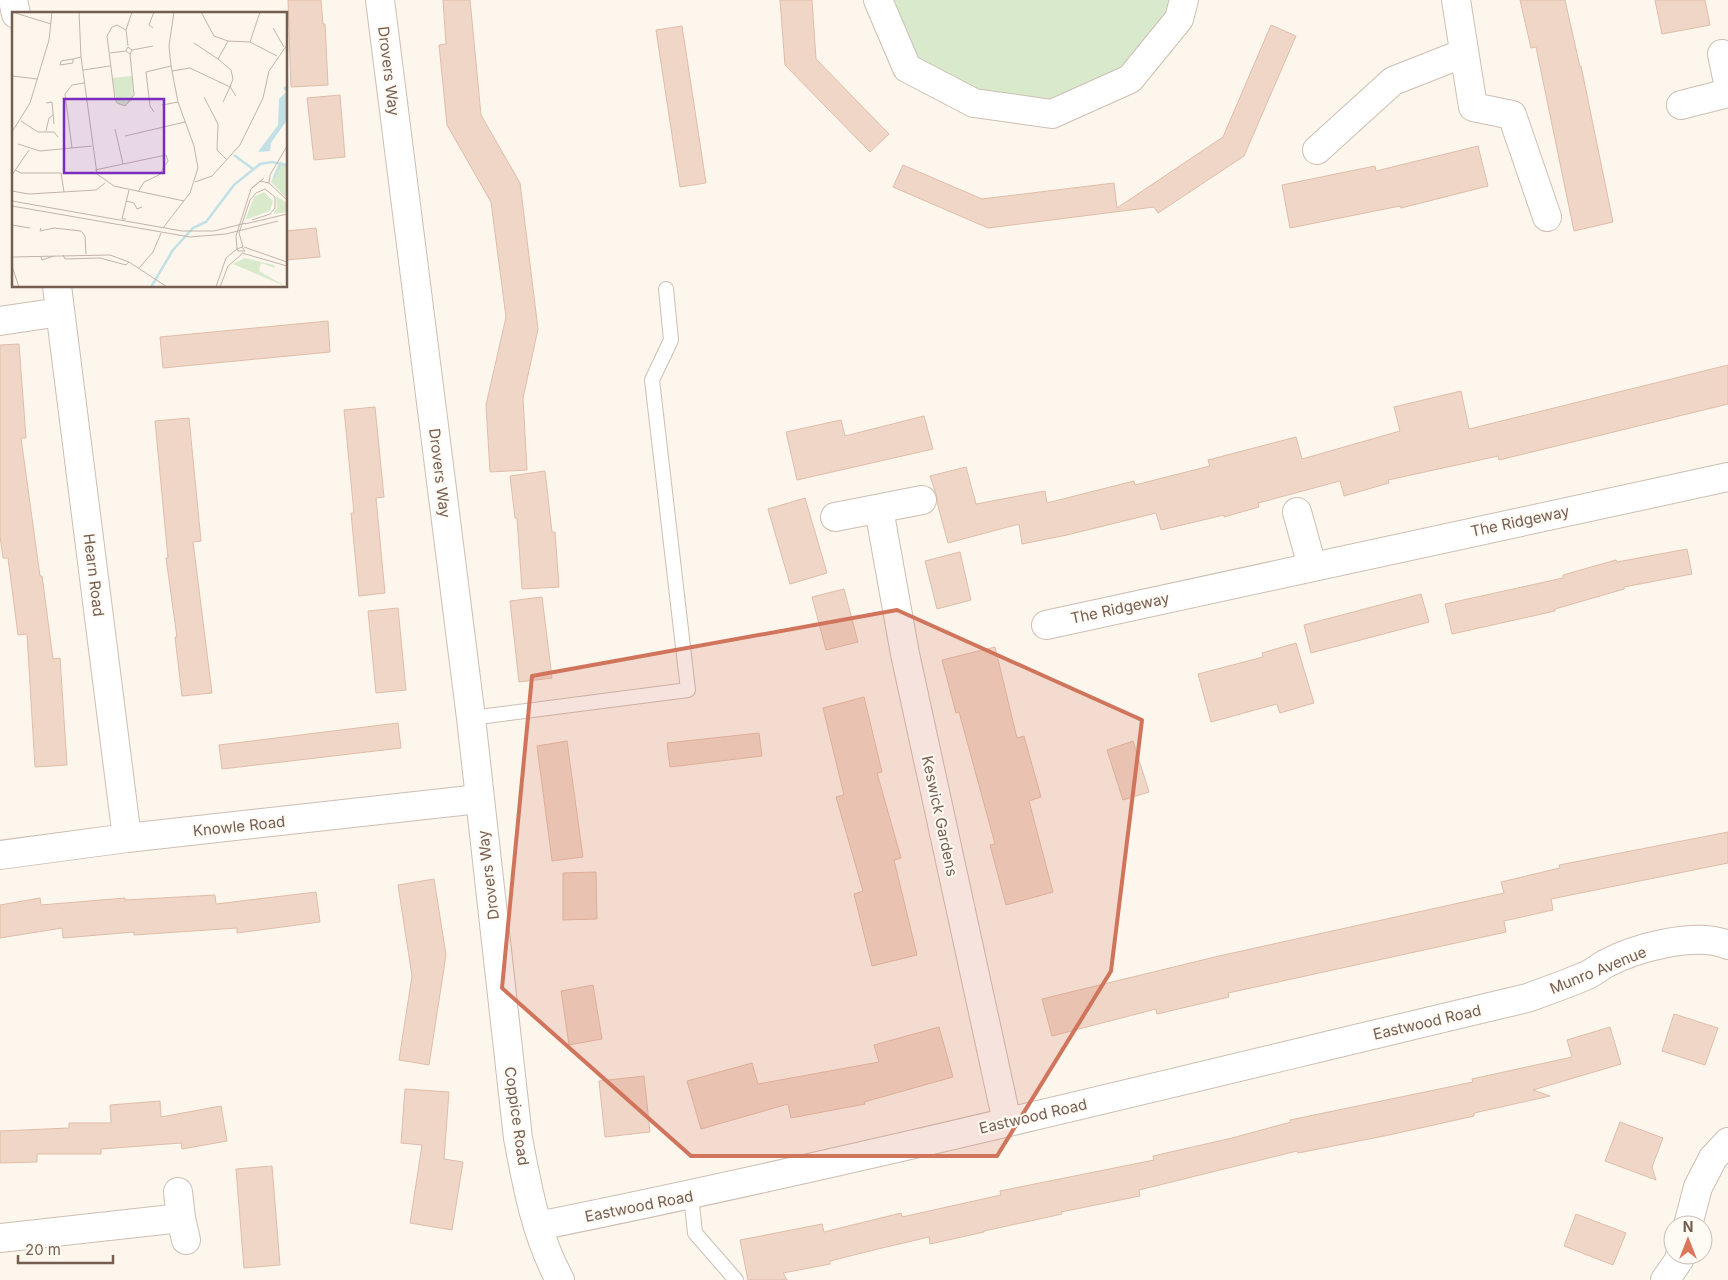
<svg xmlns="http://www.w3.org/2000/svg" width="1728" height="1280" font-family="Inter,sans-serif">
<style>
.green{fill:#d8e9cc}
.building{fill:#efd6c7;stroke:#e1bda8}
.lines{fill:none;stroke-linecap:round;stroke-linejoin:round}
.service-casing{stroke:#cebeb3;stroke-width:16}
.minor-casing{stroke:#cebeb3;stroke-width:30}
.service{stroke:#fff;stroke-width:14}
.minor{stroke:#fff;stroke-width:28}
.marked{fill:#d1745c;fill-opacity:0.2;stroke:#d1745c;stroke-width:4;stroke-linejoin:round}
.labels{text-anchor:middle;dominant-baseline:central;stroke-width:4;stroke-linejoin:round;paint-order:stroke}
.street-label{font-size:15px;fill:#765d51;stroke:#fefaf4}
.inset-river{fill:none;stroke:#c2e0e5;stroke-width:2.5}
.inset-road{fill:none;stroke:#c2b4aa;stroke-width:1}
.view{fill:#7b2cbf;fill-opacity:0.15;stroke:#7b2cbf;stroke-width:2.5}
.inset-edge{fill:none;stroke:#765d51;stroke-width:2.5}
</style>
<rect width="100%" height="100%" fill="#fcf6ed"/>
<path class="green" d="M 878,0 L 1184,0 L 1130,79 L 1052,114 L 907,68 Z"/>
<g class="building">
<path d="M 288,0 L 321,0 L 323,24 L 325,24 L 328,85 L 291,87 Z"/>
<path d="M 443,0 L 470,0 L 481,115 L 520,183 L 538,329 L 523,398 L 527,470 L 490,472 L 486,405 L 506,317 L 491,202 L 447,125 L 439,45 L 446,44 Z"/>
<path d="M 780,0 L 812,0 L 816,59 L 889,134 L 870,152 L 785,65 Z"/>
<path d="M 1520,0 L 1565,0 L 1580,67 L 1581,66 L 1613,222 L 1574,231 L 1536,47 L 1531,48 Z"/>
<path d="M 1655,0 L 1705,0 L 1710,25 L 1662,34 Z"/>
<path d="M 1271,25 L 1296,36 L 1244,156 L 1158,213 L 1154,207 L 988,228 L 893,187 L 903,165 L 982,199 L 1114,183 L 1117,208 L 1223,137 Z"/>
<path d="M 682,26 L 706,183 L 680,187 L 656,30 Z"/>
<path d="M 340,95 L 345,157 L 314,160 L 307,98 Z"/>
<path d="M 1478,146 L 1488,186 L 1401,208 L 1400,206 L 1290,228 L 1282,185 L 1375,166 L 1376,171 Z"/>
<path d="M 316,228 L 320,257 L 286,260 L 286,231 Z"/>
<path d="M 328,321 L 330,352 L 163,368 L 160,337 Z"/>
<path d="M 19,344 L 26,438 L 21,438 L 40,576 L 42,576 L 53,659 L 60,658 L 67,765 L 35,767 L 27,634 L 18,635 L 8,558 L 3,558 L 0,536 L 0,345 Z"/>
<path d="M 1728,365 L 1728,404 L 1499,460 L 1498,456 L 1388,480 L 1389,483 L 1344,496 L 1340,481 L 1258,503 L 1259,507 L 1224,517 L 1224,515 L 1161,530 L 1156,513 L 1067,535 L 1022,544 L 1019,524 L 948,543 L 937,502 L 937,497 L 930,476 L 966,467 L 976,504 L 1045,491 L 1047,503 L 1134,481 L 1135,485 L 1210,466 L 1208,460 L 1296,437 L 1302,459 L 1400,431 L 1394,407 L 1461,391 L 1469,429 Z"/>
<path d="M 375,407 L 384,497 L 376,498 L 385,593 L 359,596 L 351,513 L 354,513 L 344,410 Z"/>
<path d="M 924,416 L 933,449 L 797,480 L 786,432 L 841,420 L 845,436 Z"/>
<path d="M 189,418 L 201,541 L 193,542 L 212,693 L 182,696 L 175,637 L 177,637 L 166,558 L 168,558 L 155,421 Z"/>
<path d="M 545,471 L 552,532 L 555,532 L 559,587 L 522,589 L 517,518 L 515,518 L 510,476 Z"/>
<path d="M 805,498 L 827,573 L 790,584 L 768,509 Z"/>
<path d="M 1687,549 L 1692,574 L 1624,587 L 1624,589 L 1555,609 L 1555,611 L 1452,634 L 1445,604 L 1563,578 L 1563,575 L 1616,560 L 1617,562 Z"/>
<path d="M 960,552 L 971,600 L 937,609 L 925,561 Z"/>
<path d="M 844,589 L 858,642 L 826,650 L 812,597 Z"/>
<path d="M 1421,594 L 1429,622 L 1311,653 L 1304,625 Z"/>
<path d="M 542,597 L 552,678 L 519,682 L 510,601 Z"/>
<path d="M 398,608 L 406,690 L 376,693 L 368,611 Z"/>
<path d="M 1296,643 L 1314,703 L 1280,713 L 1277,704 L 1211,722 L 1198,674 L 1263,657 L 1262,653 Z"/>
<path d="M 995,647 L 1017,738 L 1024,736 L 1041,797 L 1029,801 L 1053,892 L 1006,905 L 990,845 L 995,844 L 959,712 L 956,713 L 942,660 Z"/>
<path d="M 864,697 L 882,772 L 877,773 L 901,858 L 894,860 L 917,955 L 872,966 L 854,894 L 863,891 L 836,797 L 844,795 L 823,708 Z"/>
<path d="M 398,723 L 401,748 L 222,769 L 219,745 Z"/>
<path d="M 759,733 L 762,756 L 670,767 L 667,743 Z"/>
<path d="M 567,741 L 583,857 L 552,861 L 537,746 Z"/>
<path d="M 1133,741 L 1149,792 L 1123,800 L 1107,750 Z"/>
<path d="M 1728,832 L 1728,863 L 1551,899 L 1553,910 L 1504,921 L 1506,932 L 1228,993 L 1229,997 L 1157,1014 L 1156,1009 L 1052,1036 L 1042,999 L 1219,956 L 1504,893 L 1501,882 L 1560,868 L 1559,865 Z"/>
<path d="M 596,872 L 597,919 L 563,920 L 563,873 Z"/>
<path d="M 434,879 L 446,955 L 429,1065 L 399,1060 L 412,976 L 398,885 Z"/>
<path d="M 316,892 L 320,922 L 237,933 L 237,928 L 134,935 L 134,932 L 63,938 L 62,928 L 0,938 L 0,905 L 40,898 L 41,905 L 125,898 L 125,900 L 215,895 L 216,904 Z"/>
<path d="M 593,985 L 602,1039 L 569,1045 L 561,991 Z"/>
<path d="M 1674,1014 L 1718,1028 L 1705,1065 L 1662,1051 Z"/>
<path d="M 939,1027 L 953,1077 L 864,1102 L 865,1104 L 791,1118 L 788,1104 L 701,1129 L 687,1081 L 752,1063 L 758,1084 L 879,1062 L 874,1045 Z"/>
<path d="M 1610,1027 L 1621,1064 L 1533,1090 L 1550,1096 L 1474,1113 L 1474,1116 L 1389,1135 L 1298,1153 L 1297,1151 L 1139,1190 L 1140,1196 L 1061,1212 L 1062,1214 L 984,1231 L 984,1232 L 930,1244 L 929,1237 L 878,1249 L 830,1261 L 830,1264 L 783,1273 L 787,1280 L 748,1280 L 740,1240 L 822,1224 L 824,1232 L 901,1213 L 902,1217 L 1001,1195 L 1000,1191 L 1154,1160 L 1153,1156 L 1232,1138 L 1291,1122 L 1290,1120 L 1473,1082 L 1472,1079 L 1572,1057 L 1567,1040 Z"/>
<path d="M 644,1076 L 650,1132 L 605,1137 L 599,1081 Z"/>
<path d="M 405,1089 L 449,1092 L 444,1159 L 463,1162 L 452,1230 L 410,1223 L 422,1145 L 401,1143 Z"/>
<path d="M 160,1101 L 161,1117 L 221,1106 L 227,1141 L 182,1149 L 181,1143 L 101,1149 L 101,1154 L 37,1154 L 37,1162 L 0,1163 L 0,1131 L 69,1128 L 69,1123 L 111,1123 L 110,1105 Z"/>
<path d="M 1620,1122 L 1663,1138 L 1652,1167 L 1656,1180 L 1605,1161 Z"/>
<path d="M 272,1166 L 280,1265 L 244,1268 L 236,1169 Z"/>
<path d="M 1576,1214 L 1626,1233 L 1613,1265 L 1564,1246 Z"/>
</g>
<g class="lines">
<g class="service-casing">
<g id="service">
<path d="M 471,718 L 688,690 L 652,380 L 671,340 L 666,289"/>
<path d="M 691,1195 L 695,1233 L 736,1280"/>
</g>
</g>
<g class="minor-casing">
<g id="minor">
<path d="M 13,0 L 16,14"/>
<path d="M 380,0 L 471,718 L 518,1138 C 527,1186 536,1236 560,1280"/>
<path d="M 878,0 L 907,68 L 974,103 L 1052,114 L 1130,79 L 1179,19 L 1184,0"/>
<path d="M 1456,0 L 1473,107 L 1512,115 L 1547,217"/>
<path d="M 1722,54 L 1728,83"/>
<path d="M 1681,105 L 1728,93"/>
<path d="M 1317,150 L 1393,81 L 1464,53"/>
<path d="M 57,286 L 127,838"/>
<path d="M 0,321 L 60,312"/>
<path d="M 879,509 L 905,654 L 1007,1122"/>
<path d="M 1297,512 L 1312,566"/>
<path d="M 835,517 L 922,500"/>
<path d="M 1046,625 L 1728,477"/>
<path d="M 0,855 L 127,838 L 479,799"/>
<path d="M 178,1192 L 181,1218"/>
<path d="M 1688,1225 L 1698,1187 L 1713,1158 L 1728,1142"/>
<path d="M 538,1226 C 870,1159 1198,1076 1527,998 C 1547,991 1566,984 1585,976 C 1593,973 1598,968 1605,964 C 1635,948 1696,931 1728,945"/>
<path d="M 0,1238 L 181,1218 L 186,1240"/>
<path d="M 1665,1280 L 1679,1260 L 1680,1255"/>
</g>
</g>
<use href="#service" class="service"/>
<use href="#minor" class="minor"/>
</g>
<path class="marked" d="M 897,610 L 1142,720 L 1111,971 L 997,1156 L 691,1156 L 502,988 L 532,676 Z"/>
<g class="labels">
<g class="street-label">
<text transform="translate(389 71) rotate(83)">Drovers Way</text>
<text transform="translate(440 473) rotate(83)">Drovers Way</text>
<text transform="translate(1520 521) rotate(-12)">The Ridgeway</text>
<text transform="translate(94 575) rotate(83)">Hearn Road</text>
<text transform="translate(1120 608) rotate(-12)">The Ridgeway</text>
<text transform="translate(940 816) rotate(78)">Keswick Gardens</text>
<text transform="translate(239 826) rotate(-6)">Knowle Road</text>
<text transform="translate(488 875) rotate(-97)">Drovers Way</text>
<text transform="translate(1598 970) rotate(-22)">Munro Avenue</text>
<text transform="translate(1427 1022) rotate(-13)">Eastwood Road</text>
<text transform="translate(517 1116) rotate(82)">Coppice Road</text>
<text transform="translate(1033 1116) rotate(-13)">Eastwood Road</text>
<text transform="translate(639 1206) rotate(-11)">Eastwood Road</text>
</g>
</g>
<g transform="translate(12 12)">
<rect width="275" height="275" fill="#fcf6ed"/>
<path d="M 120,64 L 121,88 L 113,94 L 105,91 L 100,66 ZM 267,151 L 275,154 L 275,187 L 259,170 ZM 252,180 L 261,189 L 258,199 L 233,208 L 242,185 ZM 264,184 L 275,191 L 275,200 L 261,202 L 265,196 ZM 233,246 L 262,253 L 263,256 L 249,251 L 247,259 L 275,275 L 221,252 Z" fill="#d8e9cc"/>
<path d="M 275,73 L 275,108 L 259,131 L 258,139 L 246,140 L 266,113 L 267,87 L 274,80 L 271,76 Z" fill="#c2e0e5"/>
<path class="inset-river" d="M 222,143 L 241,157M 262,166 L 269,150M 139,275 L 161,238 L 181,216 L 194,210 L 222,173 L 248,152 L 260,150 L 275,153"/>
<path class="inset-road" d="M 0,0 L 39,12M 67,0 L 69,45 L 85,162 L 102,174 L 172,189M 189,0 L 202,24 L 216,29 L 238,30 L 265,44M 141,16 L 137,13 L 142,0M 261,16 L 272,35M 114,18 L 105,13 L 100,15 L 95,24 L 103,87 L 105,91 L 113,94 L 122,83 L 118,42 L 120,38 L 116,35 L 114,39 L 118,42M 238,30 L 248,0M 182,31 L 206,47M 116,34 L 114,18 L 120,0M 120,38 L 141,34M 98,41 L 114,39M 61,47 L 61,51 L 48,53 L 49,49 L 61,47 L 69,45M 71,58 L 98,54M 160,59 L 178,56 L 218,75 L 221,67 L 219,58 L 206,47 L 216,29M 0,64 L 25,67M 192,85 L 206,112 L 205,138 L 215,148M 211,90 L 218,75 L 224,84M 34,91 L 40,90 L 42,112M 150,93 L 166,90M 142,100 L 138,94 L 134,60 L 159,54M 9,109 L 26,120 L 42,120 L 46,125M 103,117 L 111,152M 34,119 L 37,106 L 41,103M 0,120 L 18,91 L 37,28 L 40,0M 113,124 L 173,110M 6,132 L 28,139 L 80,134M 60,136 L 53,82 L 60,73 L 72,71M 3,158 L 9,161 L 49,161 L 52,180M 83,158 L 154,143 L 156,149 L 147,163 L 132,170 L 126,180M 0,163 L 17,138M 183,170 L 200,164 L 228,133 L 251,86 L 257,59 L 275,33M 257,171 L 258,163 L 275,134M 257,171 L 275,188M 240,176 L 252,166M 0,179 L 17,182 L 84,178 L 93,171M 0,189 L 170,219 L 202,219 L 234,211M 114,189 L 122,191 L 125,197 L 130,195M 0,194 L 178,225 L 214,222 L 266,209M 114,207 L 110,207 L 117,178M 240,208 L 258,202 L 263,196 L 263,185 L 253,177M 233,212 L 275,202M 0,213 L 18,216M 29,216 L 28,219 L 42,216 L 69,219 L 73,224 L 74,242M 151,216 L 178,181 L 186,156 L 182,134 L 166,90 L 159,54 L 157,34 L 162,0M 231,235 L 227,221 L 238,188 L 244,181 L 253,177M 232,235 L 275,250M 225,237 L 230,235 L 233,239 L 226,239 L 225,237 L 224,224 L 239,177 L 248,169 L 257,171M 230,241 L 275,254M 51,243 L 53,247 L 88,246 L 114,253 L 117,250M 0,245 L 98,243 L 117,250 L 155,275M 29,245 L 30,248 L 42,244M 0,254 L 7,275M 127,256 L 141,240 L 149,221M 204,275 L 214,246 L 225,237M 208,275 L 216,254 L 230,242"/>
<path class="view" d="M 52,87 L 152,87 L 152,161 L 52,161 Z"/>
<rect width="275" height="275" class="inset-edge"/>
</g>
<g transform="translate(1688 1240)"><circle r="24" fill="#fefaf4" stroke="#c8bbb3"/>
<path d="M0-4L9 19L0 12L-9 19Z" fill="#db775d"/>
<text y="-8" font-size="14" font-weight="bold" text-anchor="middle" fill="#765d51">N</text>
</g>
<path d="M18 1255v8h95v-8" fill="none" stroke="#765d51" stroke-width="2.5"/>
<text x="25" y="1255" font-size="15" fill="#765d51" stroke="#fefaf4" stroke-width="4" paint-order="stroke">20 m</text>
</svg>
